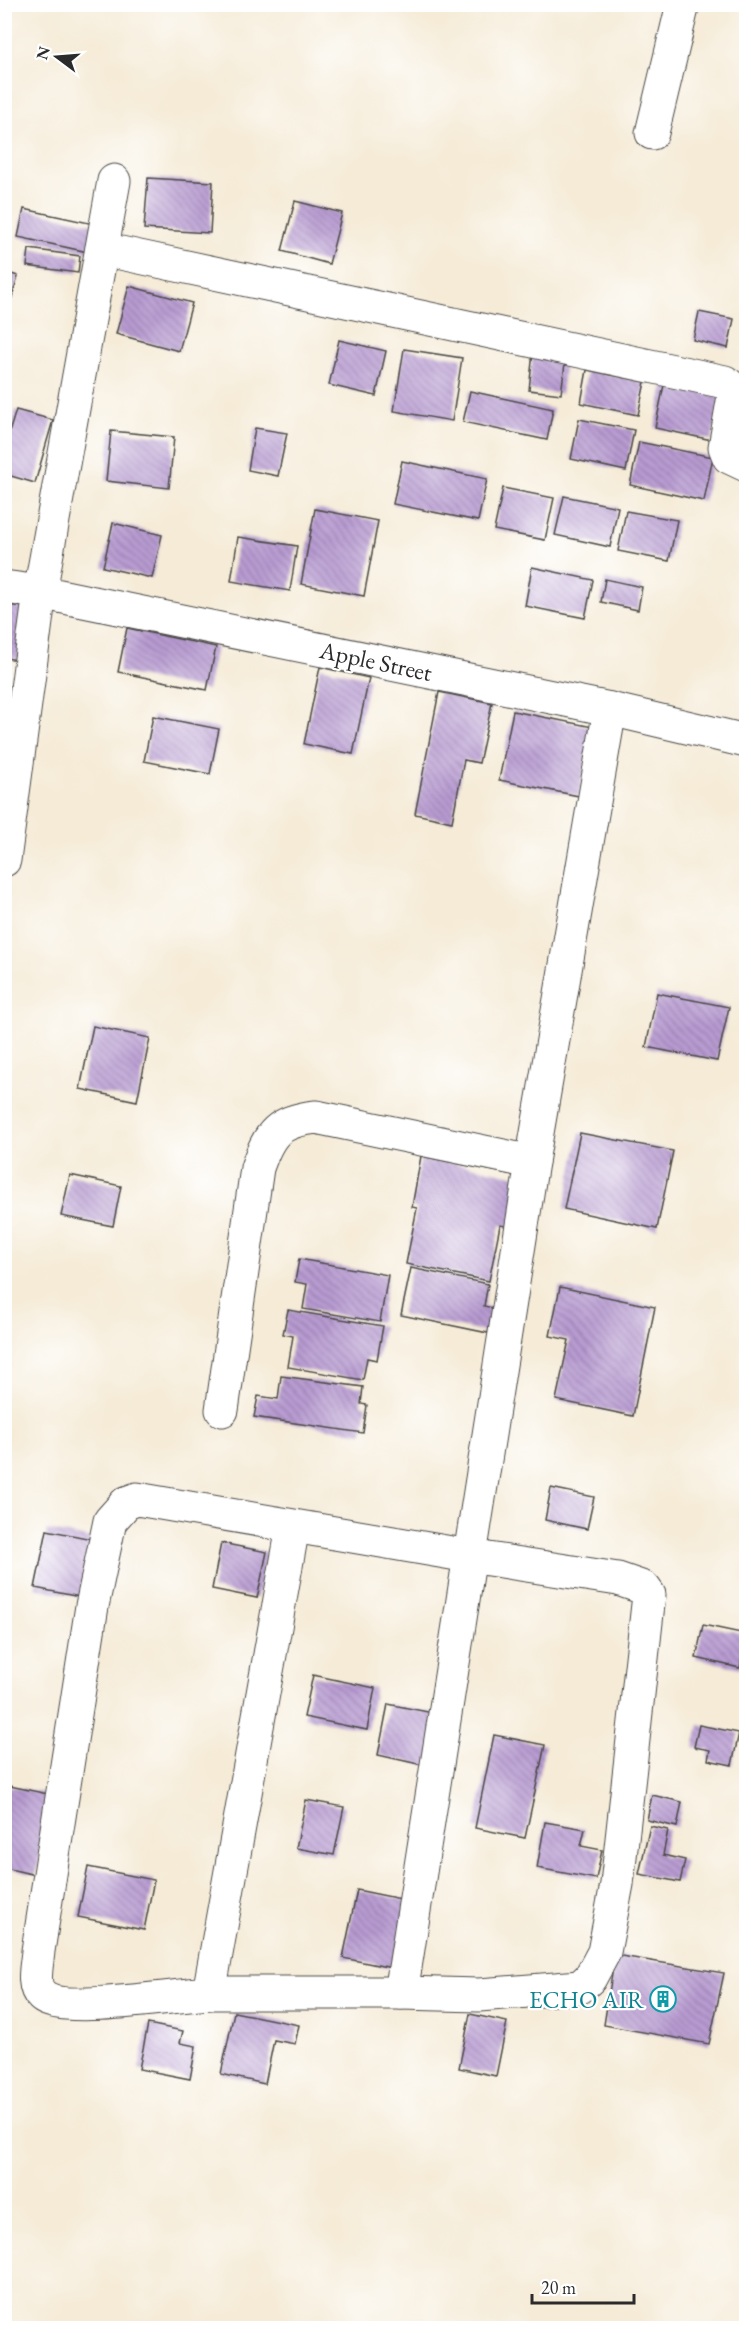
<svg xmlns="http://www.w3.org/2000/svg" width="751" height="2333" font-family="'EB Garamond',serif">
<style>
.building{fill:url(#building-back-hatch)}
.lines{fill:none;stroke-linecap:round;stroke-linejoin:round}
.minor-casing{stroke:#494845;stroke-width:35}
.minor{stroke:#fff;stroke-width:33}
.labels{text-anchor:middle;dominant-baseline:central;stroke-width:4.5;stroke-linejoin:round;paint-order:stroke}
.street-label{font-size:24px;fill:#2b2b2b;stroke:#fff}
.culture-label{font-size:24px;fill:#0d838f;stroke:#fff;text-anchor:end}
</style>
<defs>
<pattern id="building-back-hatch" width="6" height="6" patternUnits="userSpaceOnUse" patternTransform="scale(1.5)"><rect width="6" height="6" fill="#b89bd2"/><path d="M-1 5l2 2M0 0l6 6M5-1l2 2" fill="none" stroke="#967fab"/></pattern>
</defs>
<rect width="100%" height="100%" fill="#fff"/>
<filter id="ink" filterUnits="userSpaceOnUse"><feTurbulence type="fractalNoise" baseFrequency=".0167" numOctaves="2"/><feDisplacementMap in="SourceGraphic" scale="12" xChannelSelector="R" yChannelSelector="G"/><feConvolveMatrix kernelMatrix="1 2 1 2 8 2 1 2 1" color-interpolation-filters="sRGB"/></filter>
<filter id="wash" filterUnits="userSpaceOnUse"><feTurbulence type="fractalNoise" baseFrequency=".008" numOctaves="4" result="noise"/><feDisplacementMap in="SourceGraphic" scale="24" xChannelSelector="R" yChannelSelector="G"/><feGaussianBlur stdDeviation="1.35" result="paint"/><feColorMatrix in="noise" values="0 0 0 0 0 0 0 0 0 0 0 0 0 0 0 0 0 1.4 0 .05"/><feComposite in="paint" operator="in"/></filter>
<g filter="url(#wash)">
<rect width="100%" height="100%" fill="#f5ebd7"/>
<g id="blocks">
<g class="building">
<path d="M 148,178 L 213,182 L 210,233 L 144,229 Z"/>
<path d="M 295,201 L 342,213 L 329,264 L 282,251 Z"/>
<path d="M 24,209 L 94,224 L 88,252 L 18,237 Z"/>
<path d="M 29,249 L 80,256 L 78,273 L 27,266 Z"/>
<path d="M 5,272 L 18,276 L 5,321 Z"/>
<path d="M 129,286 L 192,303 L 179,351 L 116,334 Z"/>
<path d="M 699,312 L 734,319 L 728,348 L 693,340 Z"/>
<path d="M 339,340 L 386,351 L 376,396 L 329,385 Z"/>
<path d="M 404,349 L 462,358 L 452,421 L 394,411 Z"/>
<path d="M 533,352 L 566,356 L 561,394 L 529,390 Z"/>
<path d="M 587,370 L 645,382 L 638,415 L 581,403 Z"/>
<path d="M 664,385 L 721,396 L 712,440 L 655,428 Z"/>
<path d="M 470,391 L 553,409 L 547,440 L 463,422 Z"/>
<path d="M 16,410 L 53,420 L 35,483 L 4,474 L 4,449 Z"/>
<path d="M 579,419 L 634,430 L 626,471 L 571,459 Z"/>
<path d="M 255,428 L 287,433 L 278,476 L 248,470 Z"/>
<path d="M 111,431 L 174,437 L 169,488 L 106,481 Z"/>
<path d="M 639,442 L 713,457 L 704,501 L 630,485 Z"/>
<path d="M 402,461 L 487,479 L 478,521 L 393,504 Z"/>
<path d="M 503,488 L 554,498 L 545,540 L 494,530 Z"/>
<path d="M 564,496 L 618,507 L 610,547 L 555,535 Z"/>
<path d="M 315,509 L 378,521 L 364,596 L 301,584 Z"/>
<path d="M 626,511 L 677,520 L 669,561 L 618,551 Z"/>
<path d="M 113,523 L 162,535 L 152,578 L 103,567 Z"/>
<path d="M 238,537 L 297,546 L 290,591 L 231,581 Z"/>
<path d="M 532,567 L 593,580 L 585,618 L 525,606 Z"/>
<path d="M 605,579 L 642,587 L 638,610 L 601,602 Z"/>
<path d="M 4,605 L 27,607 L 20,660 L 4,658 Z"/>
<path d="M 127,628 L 216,647 L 207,690 L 118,672 Z"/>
<path d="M 320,667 L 369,678 L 353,754 L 304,744 Z"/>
<path d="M 439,692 L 492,703 L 479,763 L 464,760 L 452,822 L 415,814 Z"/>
<path d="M 513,711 L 593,727 L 579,796 L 499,780 Z"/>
<path d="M 153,716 L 219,729 L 210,774 L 144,761 Z"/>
<path d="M 657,993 L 729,1007 L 717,1061 L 646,1047 Z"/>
<path d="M 93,1026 L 150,1038 L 137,1101 L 80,1089 Z"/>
<path d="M 580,1133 L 673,1151 L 657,1229 L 564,1209 Z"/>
<path d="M 421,1156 L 523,1177 L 512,1227 L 500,1225 L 489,1281 L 406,1264 L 417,1208 L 412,1207 Z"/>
<path d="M 70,1175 L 121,1186 L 113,1226 L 61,1216 Z"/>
<path d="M 299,1259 L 388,1275 L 380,1322 L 303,1309 L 307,1284 L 295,1282 Z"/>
<path d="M 411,1268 L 488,1284 L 484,1306 L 493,1308 L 488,1333 L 401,1315 Z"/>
<path d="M 560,1287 L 655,1307 L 633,1416 L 556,1400 L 569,1340 L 550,1336 Z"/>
<path d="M 288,1310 L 383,1326 L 377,1360 L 367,1358 L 363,1380 L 288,1367 L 293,1336 L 283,1334 Z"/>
<path d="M 281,1376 L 363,1387 L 361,1404 L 367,1405 L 363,1433 L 254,1417 L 258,1396 L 278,1399 Z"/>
<path d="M 551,1488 L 594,1497 L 587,1529 L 545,1520 Z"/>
<path d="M 47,1530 L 92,1539 L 80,1597 L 35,1588 Z"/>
<path d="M 221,1543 L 267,1552 L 257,1598 L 212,1589 Z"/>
<path d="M 703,1625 L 746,1634 L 740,1668 L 696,1658 Z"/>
<path d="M 313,1675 L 375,1688 L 367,1730 L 304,1717 Z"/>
<path d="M 388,1704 L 443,1715 L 432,1767 L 378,1755 Z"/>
<path d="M 699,1725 L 739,1733 L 732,1765 L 708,1760 L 710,1750 L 694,1747 Z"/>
<path d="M 494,1735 L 545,1745 L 525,1838 L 475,1828 Z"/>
<path d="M 5,1785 L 53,1795 L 36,1875 L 5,1868 Z"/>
<path d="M 652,1795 L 682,1802 L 677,1827 L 647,1820 Z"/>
<path d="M 306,1800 L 344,1807 L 334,1855 L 296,1848 Z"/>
<path d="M 545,1822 L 585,1829 L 581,1846 L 602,1850 L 596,1879 L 537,1868 Z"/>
<path d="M 650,1826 L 668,1830 L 663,1855 L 685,1860 L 680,1882 L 639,1874 Z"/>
<path d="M 88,1867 L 154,1880 L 144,1930 L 78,1917 Z"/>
<path d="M 357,1890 L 411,1901 L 397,1969 L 343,1958 Z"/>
<path d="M 615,1955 L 724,1973 L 709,2044 L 604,2025 Z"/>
<path d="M 234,2012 L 299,2025 L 295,2044 L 274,2040 L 265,2084 L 221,2074 Z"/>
<path d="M 470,2014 L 507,2022 L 496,2076 L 459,2068 Z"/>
<path d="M 148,2024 L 183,2031 L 180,2043 L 196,2046 L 190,2079 L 139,2069 Z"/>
</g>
</g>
</g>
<g filter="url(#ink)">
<use href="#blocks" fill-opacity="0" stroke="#494845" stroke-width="1.5"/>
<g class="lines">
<g class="minor-casing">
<g id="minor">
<path d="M 652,133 L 683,4"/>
<path d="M 102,249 L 725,382 L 734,389 L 734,396 L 725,447 L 729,457 L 746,465"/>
<path d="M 4,587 L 40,592 L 610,709 L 746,741"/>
<path d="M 4,860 L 40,592 L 114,181"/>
<path d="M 222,1410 L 257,1168 C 269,1133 278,1121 316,1117 L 532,1162"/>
<path d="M 293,1527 L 209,1993 L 401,1993 L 532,1162 L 610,709"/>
<path d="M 209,1993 C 180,1995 61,2014 42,1996 C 31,1986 37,1965 38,1951 L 92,1606 L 110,1521 L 126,1503 L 137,1499 L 469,1556 L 618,1579 L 644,1588 L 649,1595 L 617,1884 L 604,1952 L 590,1978 L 580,1987 L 479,1995 L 401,1993"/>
</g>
</g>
<use href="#minor" class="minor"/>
</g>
</g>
<defs>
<g id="building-ring" transform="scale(1.35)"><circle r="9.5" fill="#fff" stroke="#0f9aa8" stroke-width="1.5"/><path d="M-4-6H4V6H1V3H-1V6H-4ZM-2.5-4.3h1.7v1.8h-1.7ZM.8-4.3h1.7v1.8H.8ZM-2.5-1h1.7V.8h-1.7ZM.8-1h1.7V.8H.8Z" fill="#0f9aa8"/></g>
</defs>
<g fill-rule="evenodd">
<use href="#building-ring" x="663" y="1999"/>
</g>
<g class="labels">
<g class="street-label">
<text transform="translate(376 661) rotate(12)">Apple Street</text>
</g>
<g class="culture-label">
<text x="644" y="1999">ECHO AIR</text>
</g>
</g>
<rect width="751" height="2333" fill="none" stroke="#fff" stroke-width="24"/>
<g transform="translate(57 57) rotate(286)" stroke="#ffffff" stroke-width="4.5" paint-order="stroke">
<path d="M0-4.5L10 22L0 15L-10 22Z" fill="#2b2b2b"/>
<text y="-9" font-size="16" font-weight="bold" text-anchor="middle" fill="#2b2b2b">N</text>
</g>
<path d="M532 2294v9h102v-9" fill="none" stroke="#2b2b2b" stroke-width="3"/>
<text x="541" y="2294" font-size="18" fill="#2b2b2b" stroke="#ffffff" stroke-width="4.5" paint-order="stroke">20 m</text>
</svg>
